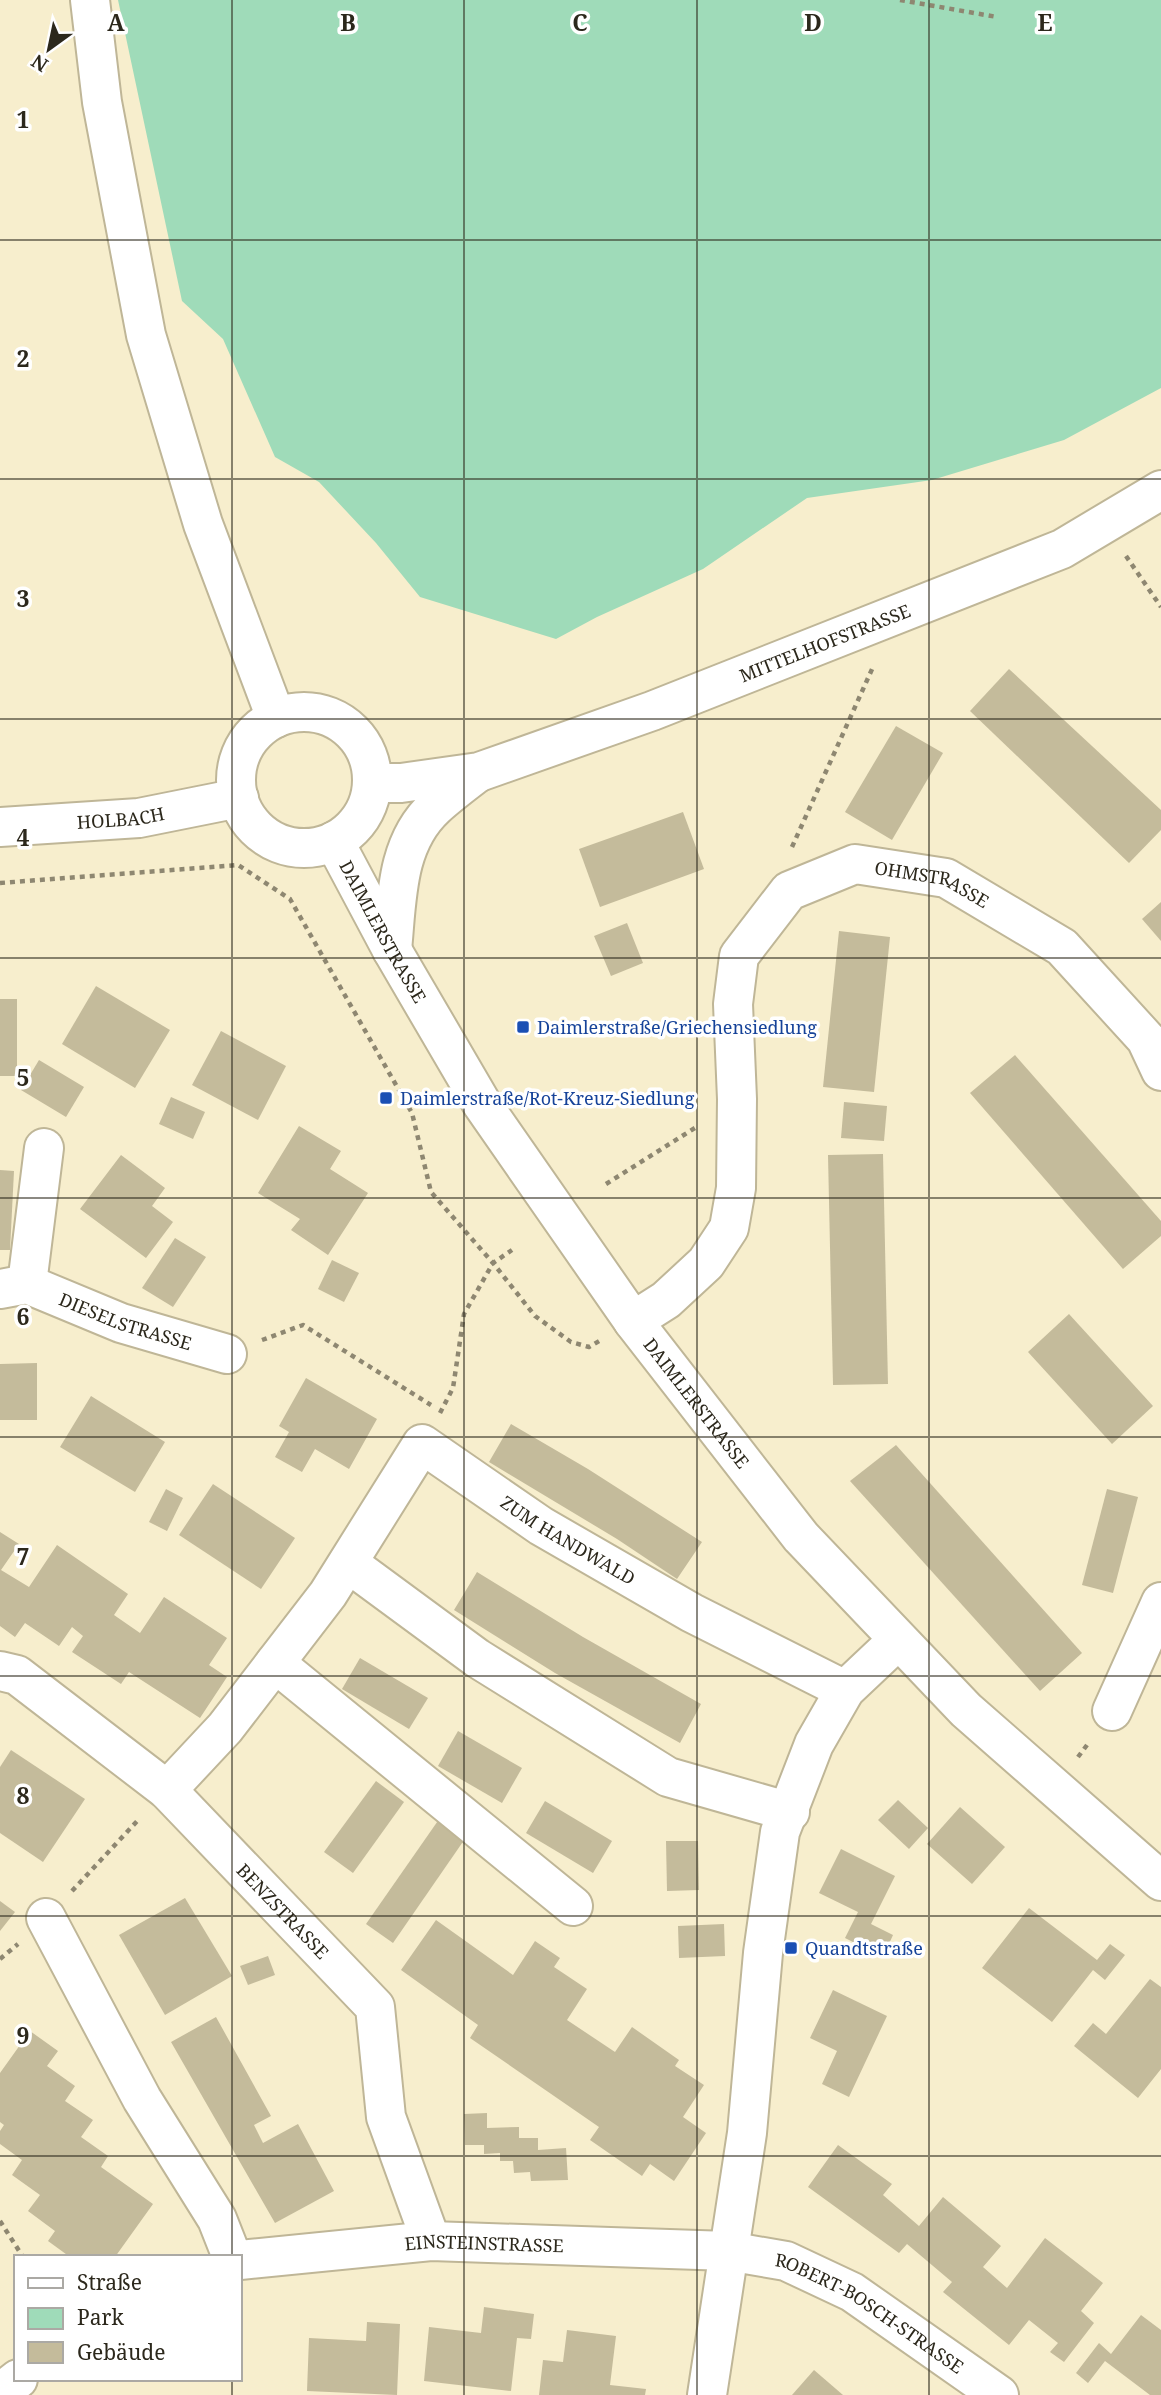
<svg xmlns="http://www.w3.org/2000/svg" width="1161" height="2395" font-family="'Noto Serif',serif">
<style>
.green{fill:#9fdbb9}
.building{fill:#c4bb9b}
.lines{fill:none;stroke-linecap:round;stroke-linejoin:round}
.minor-casing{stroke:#bfb697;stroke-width:42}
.major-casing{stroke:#bfb697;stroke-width:42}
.path{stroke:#8e8771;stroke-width:4.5;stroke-dasharray:5 5;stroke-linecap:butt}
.minor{stroke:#fff;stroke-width:38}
.major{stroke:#fff;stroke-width:38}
.grid{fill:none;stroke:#2c281c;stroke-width:2;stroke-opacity:0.55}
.transit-dot{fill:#1a4fb4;stroke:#fff;stroke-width:2.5}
.labels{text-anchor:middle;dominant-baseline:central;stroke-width:7;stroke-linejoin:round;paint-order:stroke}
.street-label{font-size:18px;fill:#2c281c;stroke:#fff}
.transit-label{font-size:18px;fill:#164399;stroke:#fff;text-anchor:start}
.grid-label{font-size:23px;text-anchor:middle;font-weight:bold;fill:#2c281c;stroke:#fff;stroke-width:7;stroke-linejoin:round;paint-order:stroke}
</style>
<rect width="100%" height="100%" fill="#f7eecd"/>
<path class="green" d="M 118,0 L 1161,0 L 1161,388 L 1064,440 L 932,480 L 807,498 L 703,569 L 597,617 L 556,639 L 420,597 L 376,543 L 319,482 L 275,457 L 223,339 L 182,301 Z"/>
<g class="building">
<path d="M 1009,669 L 1161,810 L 1161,830 L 1129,863 L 970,711 Z"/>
<path d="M 896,726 L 943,753 L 892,840 L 845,812 Z"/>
<path d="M 683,812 L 704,869 L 600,907 L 579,849 Z"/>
<path d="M 1161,902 L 1161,941 L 1142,919 Z"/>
<path d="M 627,923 L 643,963 L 611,976 L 594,936 Z"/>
<path d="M 839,931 L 890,937 L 874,1092 L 823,1087 Z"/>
<path d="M 96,986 L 170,1030 L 135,1088 L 62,1044 Z"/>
<rect x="0" y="999" width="17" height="77"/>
<path d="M 221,1031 L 286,1066 L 258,1120 L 192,1085 Z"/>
<path d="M 1015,1055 L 1161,1221 L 1161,1236 L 1123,1269 L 970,1093 Z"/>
<path d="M 39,1060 L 84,1087 L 66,1117 L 21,1090 Z"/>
<path d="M 171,1097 L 205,1112 L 193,1139 L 159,1124 Z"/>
<path d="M 844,1102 L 887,1106 L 884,1141 L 841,1138 Z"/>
<path d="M 299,1126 L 341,1151 L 330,1169 L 368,1193 L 328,1255 L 291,1230 L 300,1219 L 258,1193 Z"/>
<path d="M 883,1154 L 888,1384 L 833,1385 L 828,1155 Z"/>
<path d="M 121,1155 L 165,1188 L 152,1206 L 173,1222 L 146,1258 L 80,1209 Z"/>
<path d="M 0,1170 L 14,1171 L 10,1250 L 0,1250 Z"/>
<path d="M 175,1238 L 206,1257 L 173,1307 L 142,1288 Z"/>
<path d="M 332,1260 L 359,1273 L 344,1302 L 318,1289 Z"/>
<path d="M 1069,1314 L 1153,1406 L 1112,1444 L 1028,1352 Z"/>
<path d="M 37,1363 L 37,1420 L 0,1420 L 0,1364 Z"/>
<path d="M 306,1378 L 377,1419 L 349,1469 L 315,1449 L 302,1472 L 275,1457 L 289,1432 L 279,1426 Z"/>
<path d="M 91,1396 L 165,1442 L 135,1492 L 60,1447 Z"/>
<path d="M 511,1424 L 588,1469 L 702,1542 L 677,1579 L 617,1539 L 489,1462 Z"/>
<path d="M 896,1445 L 1082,1653 L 1040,1691 L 850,1481 Z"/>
<path d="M 213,1484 L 295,1538 L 261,1589 L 179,1535 Z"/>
<path d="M 166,1489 L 183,1498 L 167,1531 L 149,1522 Z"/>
<path d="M 1107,1489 L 1138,1497 L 1113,1593 L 1082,1585 Z"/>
<path d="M 0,1532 L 19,1544 L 1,1570 L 29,1587 L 57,1545 L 128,1594 L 114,1615 L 140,1633 L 164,1597 L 227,1638 L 209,1665 L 227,1677 L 200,1718 L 129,1672 L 121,1684 L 72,1652 L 83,1636 L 72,1627 L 59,1646 L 25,1623 L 15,1637 L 0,1626 Z"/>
<path d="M 477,1572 L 583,1637 L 701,1704 L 680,1743 L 555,1673 L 454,1610 Z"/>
<path d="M 360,1658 L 428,1698 L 409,1729 L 342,1689 Z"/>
<path d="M 458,1731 L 522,1768 L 502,1803 L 438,1766 Z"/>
<path d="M 11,1750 L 85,1799 L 43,1862 L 0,1833 L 0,1767 Z"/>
<path d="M 376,1781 L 404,1802 L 353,1873 L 324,1852 Z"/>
<path d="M 898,1800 L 928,1828 L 909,1849 L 878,1820 Z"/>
<path d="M 545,1801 L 612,1841 L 593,1873 L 526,1833 Z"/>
<path d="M 960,1807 L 1005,1847 L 972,1884 L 927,1844 Z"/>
<path d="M 442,1815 L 469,1833 L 393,1943 L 366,1924 Z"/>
<path d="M 666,1841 L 698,1841 L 699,1890 L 667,1891 Z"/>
<path d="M 841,1849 L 895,1876 L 871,1924 L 893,1935 L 883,1957 L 845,1938 L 858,1912 L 819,1893 Z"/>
<path d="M 185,1898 L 232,1976 L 165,2015 L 119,1935 Z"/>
<path d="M 0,1901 L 15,1912 L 0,1931 Z"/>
<path d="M 1029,1908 L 1097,1960 L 1110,1944 L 1125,1955 L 1105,1980 L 1093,1970 L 1052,2022 L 982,1968 Z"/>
<path d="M 436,1920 L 513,1975 L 535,1941 L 560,1958 L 554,1967 L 587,1989 L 567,2020 L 615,2052 L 632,2027 L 679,2060 L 675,2066 L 704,2085 L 683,2117 L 706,2133 L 674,2181 L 650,2164 L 642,2176 L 590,2140 L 599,2127 L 470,2038 L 478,2025 L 401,1970 Z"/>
<path d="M 724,1924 L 725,1956 L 679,1958 L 678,1926 Z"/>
<path d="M 268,1956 L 275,1975 L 248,1985 L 240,1966 Z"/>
<path d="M 1150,1979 L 1161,1987 L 1161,2069 L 1138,2098 L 1074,2046 L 1093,2023 L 1106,2034 Z"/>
<path d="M 833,1990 L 887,2016 L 849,2097 L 822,2084 L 837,2051 L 810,2038 Z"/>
<path d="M 216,2017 L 271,2116 L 254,2125 L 263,2143 L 298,2124 L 334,2191 L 275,2223 L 171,2042 Z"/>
<path d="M 30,2031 L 58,2051 L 47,2066 L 75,2086 L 65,2101 L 93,2120 L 81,2137 L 108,2156 L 101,2167 L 153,2204 L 115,2257 L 70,2257 L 48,2241 L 55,2231 L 28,2211 L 40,2195 L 12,2175 L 22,2160 L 0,2144 L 0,2131 L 4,2125 L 0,2122 L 0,2073 Z"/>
<path d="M 487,2113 L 487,2128 L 519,2127 L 519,2138 L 538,2138 L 538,2150 L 566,2148 L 568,2180 L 531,2181 L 530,2172 L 514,2173 L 513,2161 L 500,2161 L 500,2153 L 484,2154 L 484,2145 L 465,2145 L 464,2114 Z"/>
<path d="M 838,2145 L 892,2184 L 883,2195 L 919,2226 L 943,2197 L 1001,2246 L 983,2267 L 1007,2288 L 1045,2238 L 1103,2283 L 1081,2311 L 1094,2323 L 1064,2362 L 1050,2352 L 1058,2343 L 1029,2320 L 1009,2345 L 943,2292 L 952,2282 L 907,2244 L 899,2253 L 808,2187 Z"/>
<path d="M 484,2307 L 534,2314 L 531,2339 L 517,2338 L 511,2391 L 424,2381 L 429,2327 L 481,2333 Z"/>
<path d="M 1141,2315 L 1161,2330 L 1161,2395 L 1150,2395 L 1105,2361 L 1088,2383 L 1076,2373 L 1099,2343 L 1111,2354 Z"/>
<path d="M 367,2322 L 400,2324 L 397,2395 L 307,2391 L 309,2338 L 366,2341 Z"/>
<path d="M 567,2330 L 616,2336 L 610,2385 L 646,2389 L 645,2395 L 539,2395 L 543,2360 L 563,2362 Z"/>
<path d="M 814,2370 L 843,2395 L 792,2395 Z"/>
</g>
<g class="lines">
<g class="minor-casing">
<g id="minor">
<path id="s1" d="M 373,783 L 401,783 L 479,772 L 652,711 L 1062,549 L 1161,490"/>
<path id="s2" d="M 0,827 L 139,818 L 239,798"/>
<path d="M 392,950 C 397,901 395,844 435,807 C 448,795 463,784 477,773"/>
<path d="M 27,1284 L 44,1148"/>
<path id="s3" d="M 0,1289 L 27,1284 L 121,1323 L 227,1354"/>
<path id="s4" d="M 633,1321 L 666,1300 L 706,1263 L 729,1228 L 736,1188 L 737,1099 L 733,1004 L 739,956 L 789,891 L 855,864 L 946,878 L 1062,947 L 1146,1039 L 1161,1071"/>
<path d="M 348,1563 L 477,1658 L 668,1777 L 790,1812"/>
<path d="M 275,1663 L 573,1906"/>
<path id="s5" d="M 0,1671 L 17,1675 L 167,1790 L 375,2007 L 386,2117 L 431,2241"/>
<path d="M 1112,1711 L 1161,1602"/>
<path id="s6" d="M 167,1790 L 225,1728 L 328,1594 L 422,1444 L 541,1526 L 692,1613 L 845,1690"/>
<path d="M 46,1918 L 142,2099 L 217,2219 L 232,2257"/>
<path id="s7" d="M 240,2260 L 431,2241 L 728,2251 L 786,2261 L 852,2292 L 999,2395"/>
<path d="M 0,2393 L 18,2379"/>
<path d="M 707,2395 L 747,2133 L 763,1953 L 780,1832 L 814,1744 L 845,1690 L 898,1640"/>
</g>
</g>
<g class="major-casing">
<g id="major">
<path d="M 90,0 L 102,102 L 146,335 L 203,524 L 276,718"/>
<circle cx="304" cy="780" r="68"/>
<path id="s8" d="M 334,841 L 392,950 L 482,1104 L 633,1321 L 801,1537 L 966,1710 L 1161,1881"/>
</g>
</g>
<g class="path">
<path d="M 900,0 L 997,17"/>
<path d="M 1126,556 L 1161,607"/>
<path d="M 792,847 L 873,667"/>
<path d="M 0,883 L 238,865 L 290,899 L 412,1113 L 431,1192 L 493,1263 L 535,1316 L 571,1342 L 589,1347 L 601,1340"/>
<path d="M 606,1184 L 698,1126"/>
<path d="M 262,1340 L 303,1325 L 431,1405"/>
<path d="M 440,1413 L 453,1388 L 464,1314 L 493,1263 L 512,1250"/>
<path d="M 1078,1757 L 1090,1741"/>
<path d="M 72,1891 L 140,1818"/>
<path d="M 0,1959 L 18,1944"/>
<path d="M 0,2221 L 23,2257"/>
</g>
<use href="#minor" class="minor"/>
<use href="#major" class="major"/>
</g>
<path class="grid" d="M 232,0 L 232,2257M 464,0 L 464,2395M 697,0 L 697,2395M 929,0 L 929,2395M 0,240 L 1161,240M 0,479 L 1161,479M 0,719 L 1161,719M 0,958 L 1161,958M 0,1198 L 1161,1198M 0,1437 L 1161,1437M 0,1676 L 1161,1676M 0,1916 L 1161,1916M 0,2156 L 1161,2156M 232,2379 L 232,2395"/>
<g class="transit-dot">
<rect x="516" y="1020" width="14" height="14" rx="3.5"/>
<rect x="379" y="1091" width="14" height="14" rx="3.5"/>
<rect x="784" y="1941" width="14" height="14" rx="3.5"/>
</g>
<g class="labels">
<g class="street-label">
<text stroke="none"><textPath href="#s1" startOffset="476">MITTELHOFSTRASSE</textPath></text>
<text stroke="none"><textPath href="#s2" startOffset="121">HOLBACH</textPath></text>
<text stroke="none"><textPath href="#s4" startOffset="642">OHMSTRASSE</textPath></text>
<text stroke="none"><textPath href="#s8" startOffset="103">DAIMLERSTRASSE</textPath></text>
<text stroke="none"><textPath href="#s3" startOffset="133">DIESELSTRASSE</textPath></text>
<text stroke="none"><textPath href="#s8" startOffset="670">DAIMLERSTRASSE</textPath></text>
<text stroke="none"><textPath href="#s6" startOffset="606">ZUM HANDWALD</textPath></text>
<text stroke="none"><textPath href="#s5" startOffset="374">BENZSTRASSE</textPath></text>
<text stroke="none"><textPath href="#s7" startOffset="245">EINSTEINSTRASSE</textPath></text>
<text stroke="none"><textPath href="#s7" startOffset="646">ROBERT-BOSCH-STRASSE</textPath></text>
</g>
<g class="transit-label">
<text x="537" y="1027">Daimlerstraße/Griechensiedlung</text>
<text x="400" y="1098">Daimlerstraße/Rot-Kreuz-Siedlung</text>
<text x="805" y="1948">Quandtstraße</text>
</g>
</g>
<g class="grid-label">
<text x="116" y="31">A</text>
<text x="348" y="31">B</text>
<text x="580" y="31">C</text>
<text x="813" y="31">D</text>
<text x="1045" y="31">E</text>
<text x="23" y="128">1</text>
<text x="23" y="367">2</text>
<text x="23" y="607">3</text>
<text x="23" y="846">4</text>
<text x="23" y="1086">5</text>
<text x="23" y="1325">6</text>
<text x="23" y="1565">7</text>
<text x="23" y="1804">8</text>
<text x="23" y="2044">9</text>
</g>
<rect x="14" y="2255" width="228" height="126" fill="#ffffff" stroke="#aba9a4" stroke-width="2"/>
<rect x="28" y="2278" width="35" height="10" fill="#ffffff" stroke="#aba9a4" stroke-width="2"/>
<text x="77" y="2290" font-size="21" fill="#2c281c">Straße</text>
<rect x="28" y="2308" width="35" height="21" fill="#9fdbb9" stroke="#aba9a4" stroke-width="2"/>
<text x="77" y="2325" font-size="21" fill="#2c281c">Park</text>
<rect x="28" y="2342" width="35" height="21" fill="#c4bb9b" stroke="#aba9a4" stroke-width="2"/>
<text x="77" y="2360" font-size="21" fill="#2c281c">Gebäude</text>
<g transform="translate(49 49) rotate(213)" stroke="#ffffff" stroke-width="5" paint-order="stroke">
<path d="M0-5L12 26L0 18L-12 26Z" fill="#2c281c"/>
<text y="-10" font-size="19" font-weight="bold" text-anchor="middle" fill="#2c281c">N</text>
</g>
</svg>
